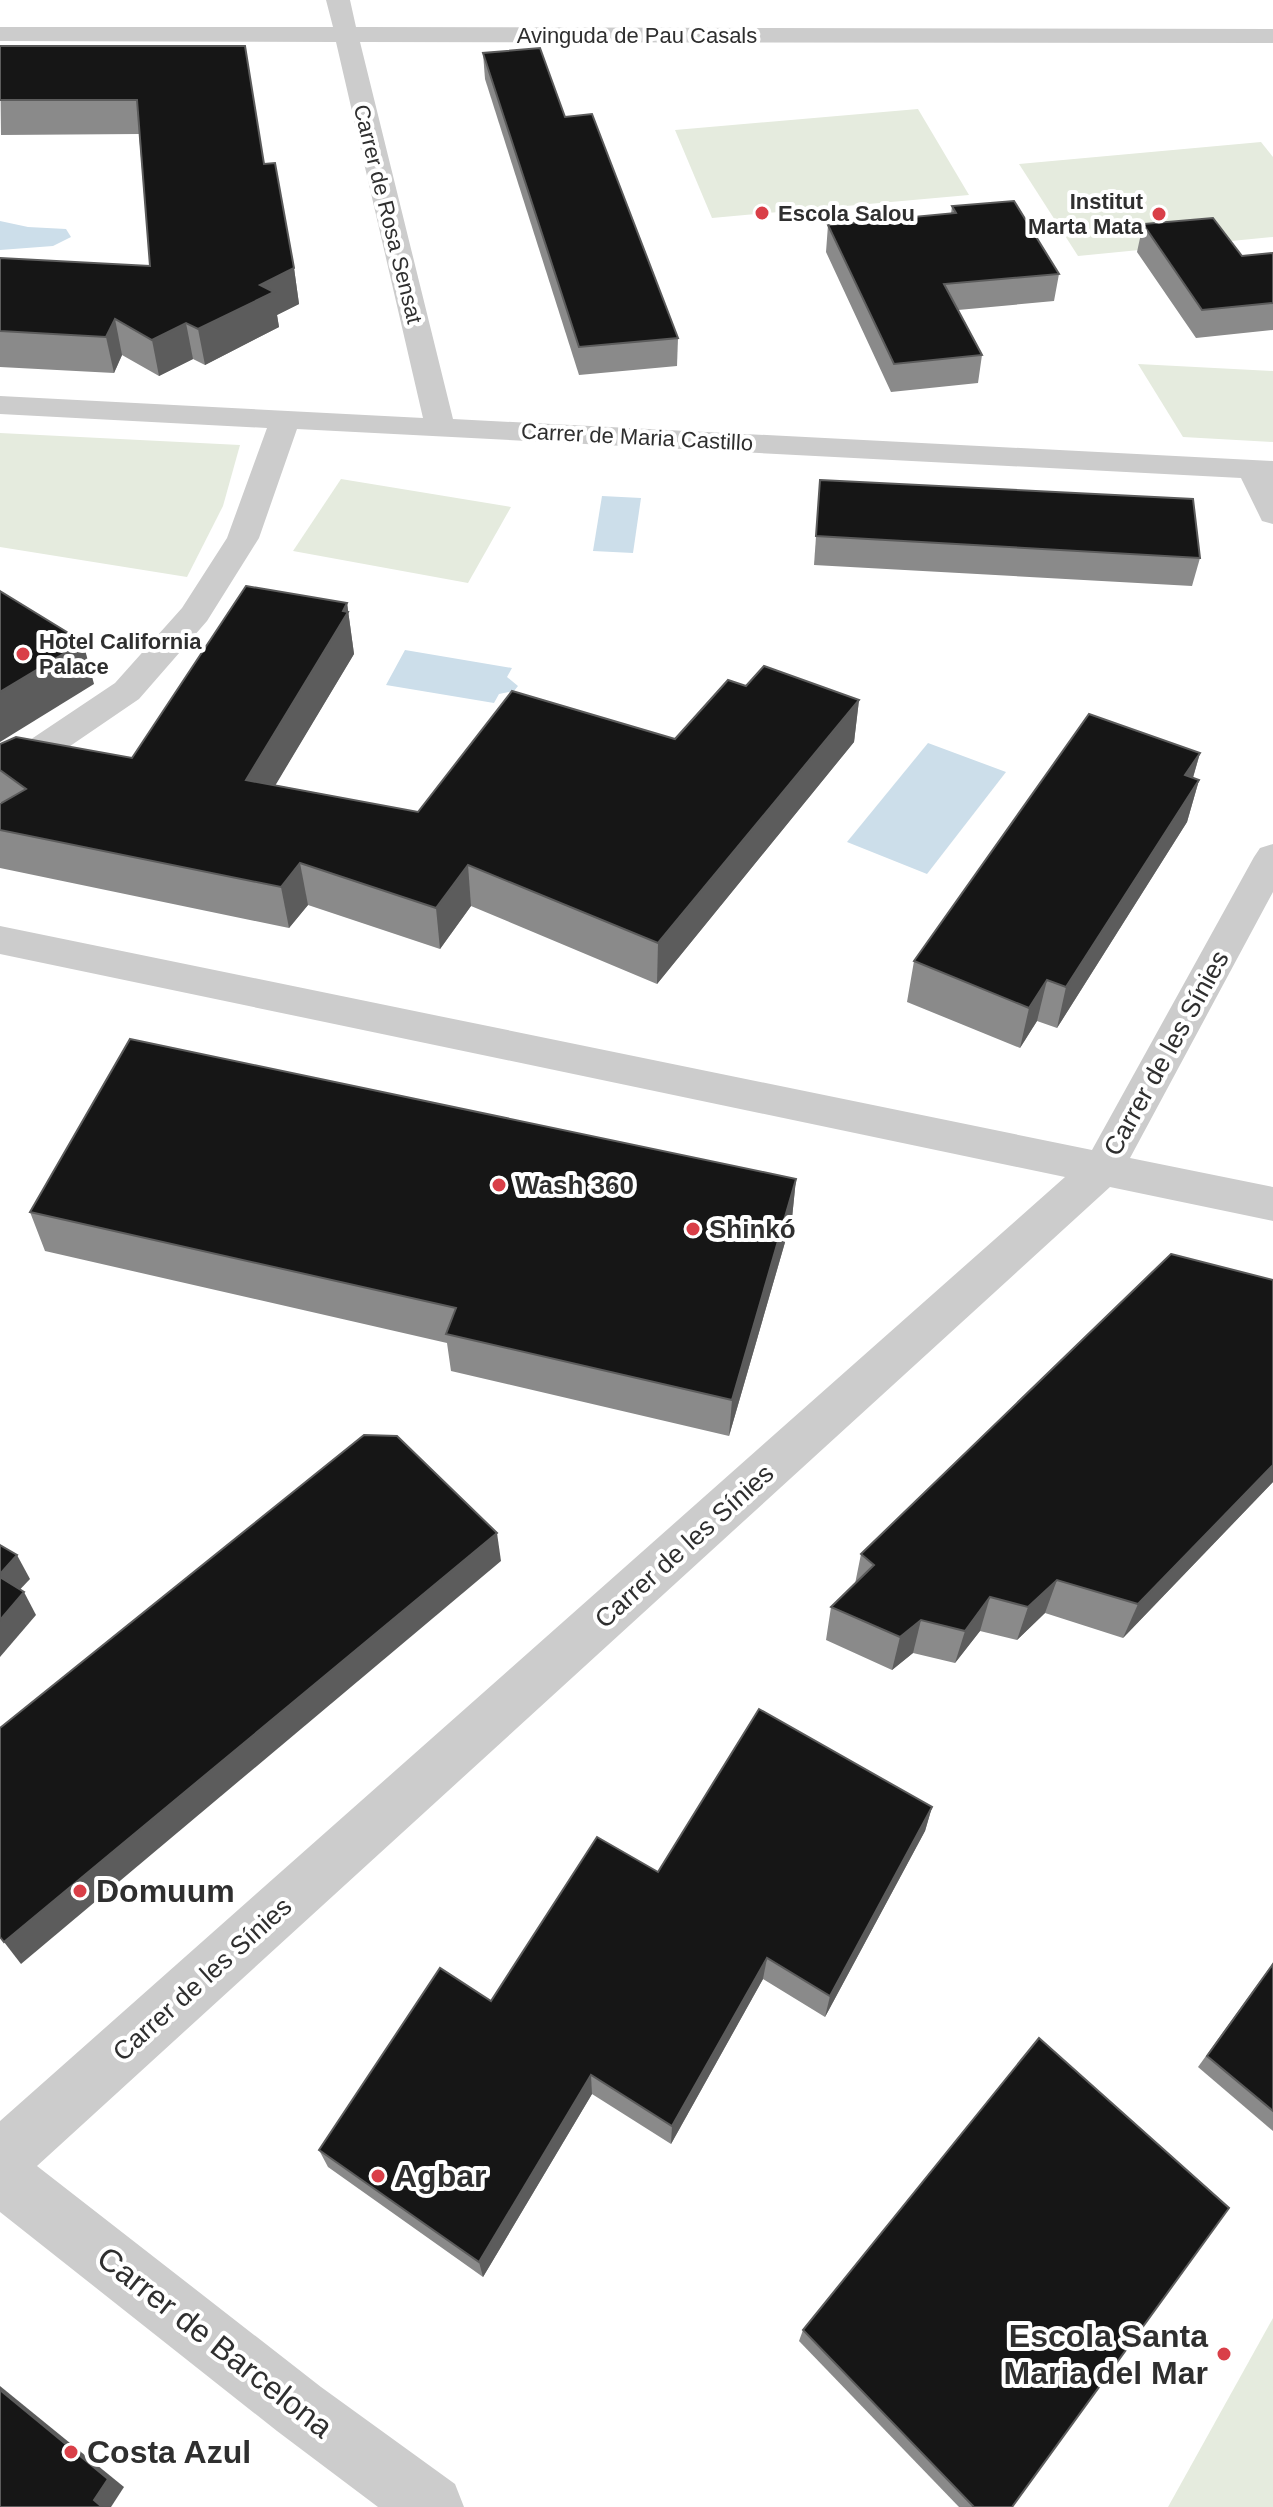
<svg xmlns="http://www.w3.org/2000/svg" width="1273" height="2507" font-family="Arial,sans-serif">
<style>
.green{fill:#e5ebde}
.water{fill:#ccdeea}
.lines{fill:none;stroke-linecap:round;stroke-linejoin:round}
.minor{fill:#ccc;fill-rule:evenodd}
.wall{fill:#8a8a8a}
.shaded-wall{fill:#5c5c5c}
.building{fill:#161616;stroke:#5c5c5c;stroke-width:2}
.poi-dot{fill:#d93f48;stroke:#fff;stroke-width:3}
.labels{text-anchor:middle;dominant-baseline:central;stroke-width:8;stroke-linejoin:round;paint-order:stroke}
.far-street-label{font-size:22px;fill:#2f2f2f;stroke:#fff}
.far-poi-label{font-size:22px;font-weight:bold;fill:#2f2f2f;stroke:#fff;text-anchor:start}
.street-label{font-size:26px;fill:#2f2f2f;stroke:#fff}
.poi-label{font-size:26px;font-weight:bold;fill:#2f2f2f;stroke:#fff;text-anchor:start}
.near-poi-label{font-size:32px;font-weight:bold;fill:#2f2f2f;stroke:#fff;text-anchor:start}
.near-street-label{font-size:32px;fill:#2f2f2f;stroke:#fff}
</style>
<rect width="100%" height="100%" fill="#fff"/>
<g class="green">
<path d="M 918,109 L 969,195 L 712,218 L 675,130 Z"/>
<path d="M 1261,142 L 1273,157 L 1273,237 L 1078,256 L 1019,164 Z"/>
<path d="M 1138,364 L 1273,371 L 1273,442 L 1183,437 Z"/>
<path d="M 0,433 L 240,445 L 223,506 L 187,577 L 0,547 Z"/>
<path d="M 341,479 L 511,507 L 468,583 L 293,551 Z"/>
<path d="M 1273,2318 L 1273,2507 L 1168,2507 Z"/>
</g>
<g class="water">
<path d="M 0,221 L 28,227 L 66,229 L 71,237 L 53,246 L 0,250 Z"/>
<path d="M 602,496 L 641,498 L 633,553 L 593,551 Z"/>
<path d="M 405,650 L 512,668 L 507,677 L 518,686 L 514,691 L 499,694 L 494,703 L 386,685 Z"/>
<path d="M 928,743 L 1006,772 L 927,874 L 847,842 Z"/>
</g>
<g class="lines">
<g class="minor">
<path d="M 326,0 L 350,0 L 356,27 L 1273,29 L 1273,43 L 360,42 L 453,419 L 1273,461 L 1273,524 L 1262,521 L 1241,478 L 297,429 L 259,538 L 207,621 L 139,699 L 13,785 L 0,789 L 0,760 L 115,683 L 182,608 L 227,538 L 267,428 L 0,414 L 0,396 L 423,418 L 336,42 L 0,41 L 0,27 L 333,27 Z"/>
<path d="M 1273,844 L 1273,892 L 1130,1158 L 1273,1187 L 1273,1221 L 1110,1187 L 37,2166 L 321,2387 L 455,2484 L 464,2507 L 378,2507 L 277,2431 L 0,2212 L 0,2121 L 1065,1177 L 0,954 L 0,926 L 1092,1150 L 1254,857 L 1260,848 Z"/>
</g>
</g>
<g class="wall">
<path d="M 0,46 L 245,46 L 264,164 L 294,268 L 299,304 L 277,315 L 279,327 L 205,365 L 193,359 L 159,376 L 122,355 L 114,373 L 0,367 L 0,258 L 150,266 L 139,134 L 1,135 Z"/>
<path d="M 483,53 L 565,117 L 678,338 L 677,366 L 579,375 L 485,79 Z"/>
<path d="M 952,206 L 1059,274 L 1054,301 L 958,310 L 982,355 L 978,383 L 891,392 L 826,252 L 828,225 L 951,214 Z"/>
<path d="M 1143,224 L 1242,256 L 1273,253 L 1273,330 L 1196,338 L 1137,252 Z"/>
<path d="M 820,480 L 1200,558 L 1192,586 L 814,565 Z"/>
<path d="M 347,603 L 354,654 L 275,785 L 418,812 L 675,739 L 746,686 L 859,700 L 854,742 L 657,984 L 471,906 L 440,949 L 308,905 L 289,928 L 0,868 L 0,804 L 1,803 L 0,802 L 0,744 L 132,758 Z"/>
<path d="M 1200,753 L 1193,778 L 1199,780 L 1187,822 L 1057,1028 L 1037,1021 L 1020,1048 L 907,1002 L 914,961 Z"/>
<path d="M 796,1179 L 792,1218 L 729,1436 L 451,1371 L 447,1343 L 45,1251 L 30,1212 Z"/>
<path d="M 1273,1280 L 1273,1482 L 1123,1638 L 1045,1613 L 1017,1640 L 980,1631 L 955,1663 L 913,1653 L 892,1670 L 826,1640 L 831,1607 L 855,1584 L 861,1554 Z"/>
<path d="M 932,1807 L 925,1831 L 825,2017 L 763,1979 L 671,2144 L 592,2094 L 483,2277 L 328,2167 L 319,2150 L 491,2001 L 658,1872 Z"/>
<path d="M 1273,1963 L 1273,2131 L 1198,2067 Z"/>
<path d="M 803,2330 L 1012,2507 L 959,2507 L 799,2341 Z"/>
</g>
<g class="shaded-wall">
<path d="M 294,268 L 299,304 L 277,315 L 279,327 L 205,365 L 198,329 L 260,285 Z"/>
<path d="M 115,319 L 122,355 L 114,373 L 106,337 Z"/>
<path d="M 186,323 L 193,359 L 159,376 L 152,340 Z"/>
<path d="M 347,603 L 354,654 L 254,821 L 246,780 Z"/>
<path d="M 83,642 L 94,684 L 0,742 L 0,692 Z"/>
<path d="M 859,700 L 854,742 L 657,984 L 658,943 Z"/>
<path d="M 1200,753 L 1188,794 L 1185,775 Z"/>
<path d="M 1199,780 L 1187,822 L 1057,1028 L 1066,987 Z"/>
<path d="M 300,863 L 308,905 L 289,928 L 281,887 Z"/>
<path d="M 468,865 L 471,906 L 440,949 L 436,908 Z"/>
<path d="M 1047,980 L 1037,1021 L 1020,1048 L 1029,1008 Z"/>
<path d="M 796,1179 L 792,1218 L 729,1436 L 732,1400 Z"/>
<path d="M 1273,1465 L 1273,1482 L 1123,1638 L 1138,1604 Z"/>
<path d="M 497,1533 L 501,1561 L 21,1964 L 4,1942 Z"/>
<path d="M 17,1555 L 30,1579 L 11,1599 L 0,1580 L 0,1574 Z"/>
<path d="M 1057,1580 L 1045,1613 L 1017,1640 L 1028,1607 Z"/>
<path d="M 24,1592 L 36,1615 L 0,1657 L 0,1620 Z"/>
<path d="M 990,1597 L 980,1631 L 955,1663 L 965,1631 Z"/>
<path d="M 921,1620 L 913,1653 L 892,1670 L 900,1637 Z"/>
<path d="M 932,1807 L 925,1831 L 825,2017 L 830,1996 Z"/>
<path d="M 767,1958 L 763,1979 L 671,2144 L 672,2126 Z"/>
<path d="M 591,2075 L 592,2094 L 483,2277 L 479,2262 Z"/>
<path d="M 0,2386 L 124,2487 L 111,2507 L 102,2507 L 94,2500 L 0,2390 Z"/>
</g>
<g class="building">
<path d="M 0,46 L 245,46 L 264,164 L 275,163 L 294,268 L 260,285 L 274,292 L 198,329 L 186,323 L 152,340 L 115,319 L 106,337 L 0,331 L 0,258 L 150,266 L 137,100 L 0,100 Z"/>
<path d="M 540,48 L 565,117 L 592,114 L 678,338 L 579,347 L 483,53 Z"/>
<path d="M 1014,201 L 1059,274 L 944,284 L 982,355 L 894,364 L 828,225 L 956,213 L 952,206 Z"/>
<path d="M 1213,218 L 1242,256 L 1273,253 L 1273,303 L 1202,310 L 1143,224 Z"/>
<path d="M 820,480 L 1193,499 L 1200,558 L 816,536 Z"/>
<path d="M 246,586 L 347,603 L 343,611 L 348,612 L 246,780 L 418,812 L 512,691 L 675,739 L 728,680 L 746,686 L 764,666 L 859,700 L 658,943 L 468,865 L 436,908 L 300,863 L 281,887 L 0,830 L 0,804 L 26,789 L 0,770 L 0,744 L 16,737 L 132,758 Z"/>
<path d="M 0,591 L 83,642 L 0,692 Z"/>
<path d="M 1089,714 L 1200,753 L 1185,775 L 1199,780 L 1066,987 L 1047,980 L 1029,1008 L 914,961 Z"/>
<path d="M 130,1039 L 796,1179 L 732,1400 L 446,1334 L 456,1308 L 30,1212 Z"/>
<path d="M 1171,1254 L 1273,1280 L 1273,1465 L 1138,1604 L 1057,1580 L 1028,1607 L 990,1597 L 965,1631 L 921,1620 L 900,1637 L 831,1607 L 874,1565 L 861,1554 Z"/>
<path d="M 364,1435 L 397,1436 L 497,1533 L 4,1942 L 0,1937 L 0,1728 Z"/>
<path d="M 0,1545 L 17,1555 L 0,1574 Z"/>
<path d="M 0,1577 L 24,1592 L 0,1620 Z"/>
<path d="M 759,1709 L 932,1807 L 830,1996 L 767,1958 L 672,2126 L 591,2075 L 479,2262 L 319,2150 L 440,1968 L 491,2001 L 597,1837 L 658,1872 Z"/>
<path d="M 1273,1964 L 1273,2111 L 1207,2056 Z"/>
<path d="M 1039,2038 L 1229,2208 L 1012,2507 L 974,2507 L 803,2330 Z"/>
<path d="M 0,2390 L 108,2479 L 94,2500 L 102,2507 L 0,2507 Z"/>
</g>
<g class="poi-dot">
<circle cx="762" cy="213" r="8"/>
<circle cx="1159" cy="214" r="8"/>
<circle cx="23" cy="654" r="8"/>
<circle cx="499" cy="1185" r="8"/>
<circle cx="693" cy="1229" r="8"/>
<circle cx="80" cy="1891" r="8"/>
<circle cx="378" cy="2176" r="8"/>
<circle cx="1224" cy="2354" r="8"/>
<circle cx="71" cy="2452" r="8"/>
</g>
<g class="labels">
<g class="far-street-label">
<text x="637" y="35">Avinguda de Pau Casals</text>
<text transform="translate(388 214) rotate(76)">Carrer de Rosa Sensat</text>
<text transform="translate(637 437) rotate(3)">Carrer de Maria Castillo</text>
</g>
<g class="far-poi-label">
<text x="1143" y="201" text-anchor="end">Institut<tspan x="1143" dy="25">Marta Mata</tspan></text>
<text x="778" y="213">Escola Salou</text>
<text x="39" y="641">Hotel California<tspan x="39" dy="25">Palace</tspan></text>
</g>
<g class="street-label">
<text transform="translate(1166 1053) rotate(-61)">Carrer de les Sínies</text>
<text transform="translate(684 1546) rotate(-42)">Carrer de les Sínies</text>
<text transform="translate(202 1979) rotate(-42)">Carrer de les Sínies</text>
</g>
<g class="poi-label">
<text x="515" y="1185">Wash 360</text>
<text x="709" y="1229">Shinkó</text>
</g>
<g class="near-poi-label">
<text x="96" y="1891">Domuum</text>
<text x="394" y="2176">Agbar</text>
<text x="1208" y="2336" text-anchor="end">Escola Santa<tspan x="1208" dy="37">Maria del Mar</tspan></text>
<text x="87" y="2452">Costa Azul</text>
</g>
<g class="near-street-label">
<text transform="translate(215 2342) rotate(38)">Carrer de Barcelona</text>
</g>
</g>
</svg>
